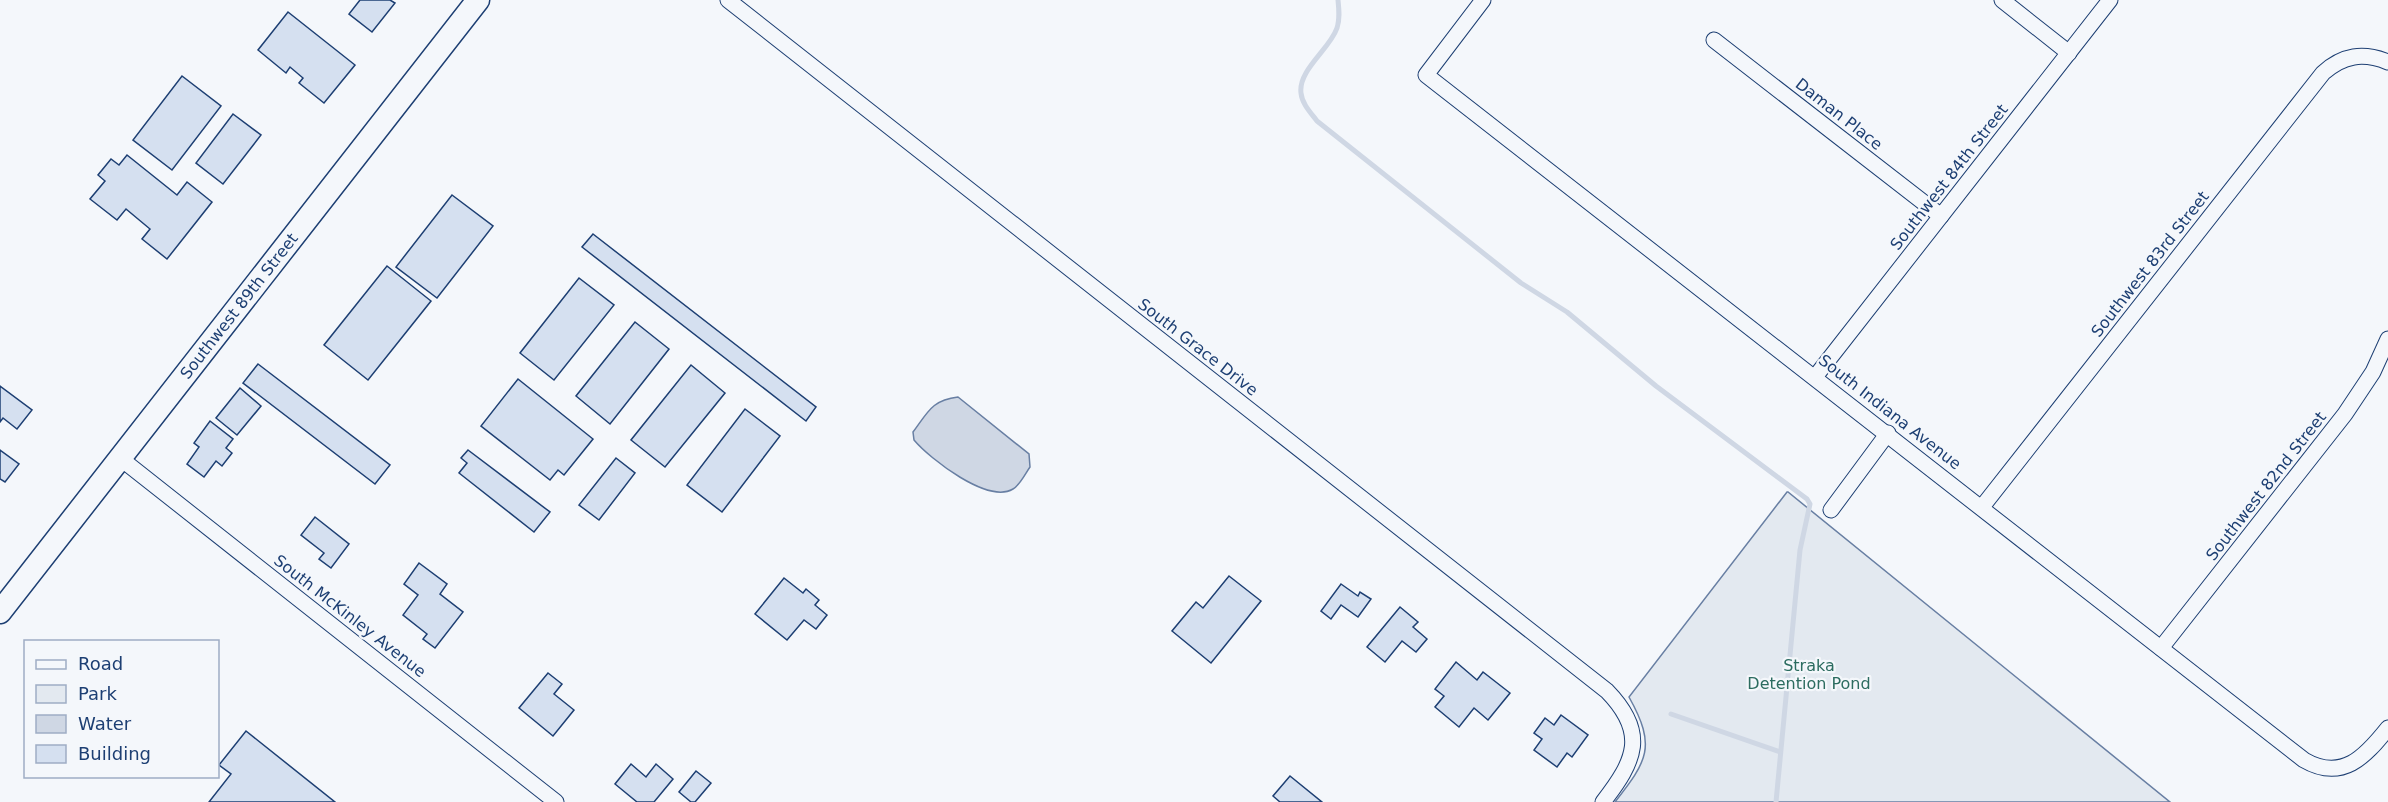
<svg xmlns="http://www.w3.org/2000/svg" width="2388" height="802" font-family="'DejaVu Sans',sans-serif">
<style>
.green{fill:#e3e9f0;stroke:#687fa3;stroke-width:1.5}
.water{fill:#cfd7e4;stroke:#687fa3;stroke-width:1.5}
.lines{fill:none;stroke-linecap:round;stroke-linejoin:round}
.stream{stroke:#cfd7e4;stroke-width:5}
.building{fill:#d5e0f0;stroke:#1d3f73;stroke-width:1.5}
.street-casing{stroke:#1d3f73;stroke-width:17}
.secondary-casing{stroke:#1d3f73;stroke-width:25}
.street{stroke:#f4f7fb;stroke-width:15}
.secondary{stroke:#f4f7fb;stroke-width:22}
.labels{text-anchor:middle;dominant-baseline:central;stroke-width:4.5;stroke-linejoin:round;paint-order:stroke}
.street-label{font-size:16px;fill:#1d3f73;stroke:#f4f7fb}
.park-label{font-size:16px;fill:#2c6c60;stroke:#f4f7fb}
</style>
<rect width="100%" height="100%" fill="#f4f7fb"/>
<path class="green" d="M 1787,492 L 1788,492 L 2170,802 L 1615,802 C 1647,761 1657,747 1629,697 Z"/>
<path class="water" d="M 958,397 L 1029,454 L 1030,467 C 1025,474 1020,485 1013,489 C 988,504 930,459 914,440 L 913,432 C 928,412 932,400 958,397 Z"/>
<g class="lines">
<g class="stream">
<path d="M 1338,0 C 1339,10 1340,19 1337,28 C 1330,49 1298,70 1301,93 C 1302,104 1311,113 1317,121 L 1521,283 L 1567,312 L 1656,386 L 1807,499 L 1810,504 L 1800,550 L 1776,802"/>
<path d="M 1671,714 L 1780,752"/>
</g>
</g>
<g class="building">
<path d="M 360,0 L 390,0 L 395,3 L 372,32 L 349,14 Z"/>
<path d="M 288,12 L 355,65 L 324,103 L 299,83 L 303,78 L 290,67 L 286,73 L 258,50 Z"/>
<path d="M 182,76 L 221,106 L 172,170 L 133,140 Z"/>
<path d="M 233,114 L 261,135 L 223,184 L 196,163 Z"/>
<path d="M 127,155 L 177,195 L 187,182 L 212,202 L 167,259 L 142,239 L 150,229 L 126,209 L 117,220 L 90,199 L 105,181 L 98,175 L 111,159 L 119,165 Z"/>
<path d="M 452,195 L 493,226 L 437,298 L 396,267 Z"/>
<path d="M 593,234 L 816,407 L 806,421 L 582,247 Z"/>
<path d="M 387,266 L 431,301 L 368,380 L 324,345 Z"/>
<path d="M 579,278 L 614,305 L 554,380 L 520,353 Z"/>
<path d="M 635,322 L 669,349 L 610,424 L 576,396 Z"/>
<path d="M 258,364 L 390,465 L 375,484 L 243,383 Z"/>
<path d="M 691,365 L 725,393 L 665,467 L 631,440 Z"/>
<path d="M 518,379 L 593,439 L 564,475 L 558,470 L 550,480 L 481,426 Z"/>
<path d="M 0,386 L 32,410 L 17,429 L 3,418 L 0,422 Z"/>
<path d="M 240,388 L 261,406 L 237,435 L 216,418 Z"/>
<path d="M 745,409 L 780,436 L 722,512 L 687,485 Z"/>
<path d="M 210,421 L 233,439 L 226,448 L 232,453 L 222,466 L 216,461 L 204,477 L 187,464 L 199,447 L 194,443 Z"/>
<path d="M 0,450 L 19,464 L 5,482 L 0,479 Z"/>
<path d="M 468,450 L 550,512 L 534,532 L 459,473 L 467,463 L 461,458 Z"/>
<path d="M 616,458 L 635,473 L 599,520 L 579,505 Z"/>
<path d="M 315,517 L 349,544 L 331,568 L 319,559 L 324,553 L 301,535 Z"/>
<path d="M 419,563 L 447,584 L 440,594 L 463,612 L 435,648 L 423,639 L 427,634 L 403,615 L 418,595 L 404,584 Z"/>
<path d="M 1229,576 L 1261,601 L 1211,663 L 1172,631 L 1196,602 L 1203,608 Z"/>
<path d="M 784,578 L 803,593 L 806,589 L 819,600 L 815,605 L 827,615 L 816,629 L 804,620 L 787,640 L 755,614 Z"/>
<path d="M 1341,584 L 1358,596 L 1360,592 L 1371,599 L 1358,617 L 1341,605 L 1331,619 L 1321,611 Z"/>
<path d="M 1400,607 L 1418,622 L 1413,627 L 1427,639 L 1416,652 L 1402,641 L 1385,662 L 1367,647 Z"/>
<path d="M 1456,662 L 1477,680 L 1483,672 L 1510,693 L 1488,720 L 1474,708 L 1459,727 L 1435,707 L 1444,696 L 1435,689 Z"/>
<path d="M 548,673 L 562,684 L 554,694 L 574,710 L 553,736 L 519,708 Z"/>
<path d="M 1561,715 L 1588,735 L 1572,757 L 1567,753 L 1557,767 L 1534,750 L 1542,739 L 1534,733 L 1545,718 L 1554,725 Z"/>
<path d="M 246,731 L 335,802 L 209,802 L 231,774 L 219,765 Z"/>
<path d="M 631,764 L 646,777 L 656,764 L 673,779 L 654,802 L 637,802 L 615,784 Z"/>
<path d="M 696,771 L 711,783 L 695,802 L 691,802 L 679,792 Z"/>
<path d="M 1290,776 L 1322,802 L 1280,802 L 1273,796 Z"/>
</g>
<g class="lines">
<g class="street-casing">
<g id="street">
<path d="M 728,0 L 1607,691 C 1648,733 1635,761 1603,802"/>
<path d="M 1483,0 L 1426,75 L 2304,760 C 2342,782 2365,757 2388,728"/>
<path d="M 2002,0 L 2069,53"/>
<path d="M 1714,40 L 1941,216"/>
<path d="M 1815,377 L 2110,0"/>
<path d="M 120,458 L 556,802"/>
<path d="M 1982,507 L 2323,73 C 2343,55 2363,52 2388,62"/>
<path d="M 1831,510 L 1888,433"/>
<path d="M 2161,648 L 2345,414 L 2373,372 L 2388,339"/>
</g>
</g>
<g class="secondary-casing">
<path id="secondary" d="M 0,612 L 478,0"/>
</g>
<use href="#street" class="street"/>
<use href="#secondary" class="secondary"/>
</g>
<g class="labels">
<g class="street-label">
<text transform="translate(1839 114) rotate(38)">Daman Place</text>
<text transform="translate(1949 177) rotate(-52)">Southwest 84th Street</text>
<text transform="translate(2150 264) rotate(-52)">Southwest 83rd Street</text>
<text transform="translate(239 306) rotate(-52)">Southwest 89th Street</text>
<text transform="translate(1198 347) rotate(38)">South Grace Drive</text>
<text transform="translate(1890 412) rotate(38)">South Indiana Avenue</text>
<text transform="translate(2266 486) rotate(-52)">Southwest 82nd Street</text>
<text transform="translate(350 616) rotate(38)">South McKinley Avenue</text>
</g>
<g class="park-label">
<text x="1809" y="665">Straka<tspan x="1809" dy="18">Detention Pond</tspan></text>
</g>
</g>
<rect x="24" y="640" width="195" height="138" fill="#f4f7fb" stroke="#9eadc5" stroke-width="1.5"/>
<rect x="36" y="660" width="30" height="9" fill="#f4f7fb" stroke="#9eadc5" stroke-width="1.5"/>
<text x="78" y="670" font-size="18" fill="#1d3f73">Road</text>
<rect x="36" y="685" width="30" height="18" fill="#e3e9f0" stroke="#9eadc5" stroke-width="1.5"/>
<text x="78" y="700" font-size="18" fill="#1d3f73">Park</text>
<rect x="36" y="715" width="30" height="18" fill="#cfd7e4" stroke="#9eadc5" stroke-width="1.5"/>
<text x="78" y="730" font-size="18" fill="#1d3f73">Water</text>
<rect x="36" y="745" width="30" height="18" fill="#d5e0f0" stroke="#9eadc5" stroke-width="1.5"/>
<text x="78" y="760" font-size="18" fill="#1d3f73">Building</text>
</svg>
